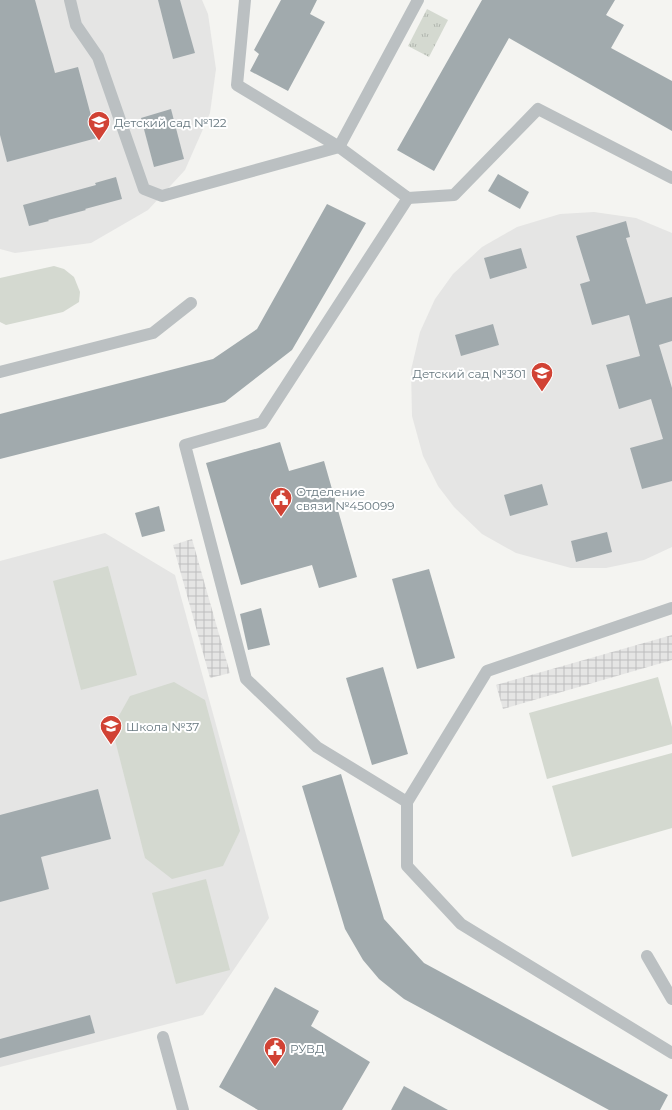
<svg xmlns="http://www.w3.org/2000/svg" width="672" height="1110" font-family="Montserrat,sans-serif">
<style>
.built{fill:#e5e5e4}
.industrial{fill:url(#industrial-grid)}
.grass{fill:url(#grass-tufts)}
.pitch{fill:#d4d9d0}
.building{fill:#a1aaad}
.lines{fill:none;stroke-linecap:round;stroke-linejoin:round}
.lane{stroke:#bbc0c2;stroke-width:12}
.labels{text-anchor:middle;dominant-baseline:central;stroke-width:4;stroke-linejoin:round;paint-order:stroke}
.poi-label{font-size:12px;fill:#66777f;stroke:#fff;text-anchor:start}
</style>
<defs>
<pattern id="industrial-grid" width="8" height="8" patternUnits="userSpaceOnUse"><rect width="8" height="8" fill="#e5e5e4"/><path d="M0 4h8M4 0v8" fill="none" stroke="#bdbebe"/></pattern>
<pattern id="grass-tufts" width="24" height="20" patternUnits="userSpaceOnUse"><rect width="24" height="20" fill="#d4d9d0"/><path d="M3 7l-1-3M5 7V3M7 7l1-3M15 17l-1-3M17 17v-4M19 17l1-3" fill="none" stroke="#b0b5ae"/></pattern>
</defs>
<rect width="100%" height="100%" fill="#f4f4f1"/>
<g class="built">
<path d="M 0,0 L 202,0 L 208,14 L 216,69 L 210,113 L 185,170 L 148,210 L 91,243 L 15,253 L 0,249 Z"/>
<path d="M 594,212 L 636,218 L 672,233 L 672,547 L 644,560 L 606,568 L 571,568 L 516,553 L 482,534 L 454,507 L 438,486 L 423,456 L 412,416 L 411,370 L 420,332 L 435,299 L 453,274 L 482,247 L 517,227 L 560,214 Z"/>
<path d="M 105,533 L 175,575 L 269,918 L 203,1015 L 0,1067 L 0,561 Z"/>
</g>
<g class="industrial">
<path d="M 192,539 L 230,673 L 210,678 L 173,545 Z"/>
<path d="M 672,635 L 672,660 L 503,709 L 496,685 Z"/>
</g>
<path class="grass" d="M 427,9 L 448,20 L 429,57 L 408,46 Z"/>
<g class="pitch">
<path d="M 54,266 L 64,269 L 74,277 L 80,292 L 79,302 L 63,312 L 6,325 L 0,322 L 0,278 Z"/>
<path d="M 108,566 L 137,675 L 81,690 L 53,581 Z"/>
<path d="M 658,677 L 672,727 L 672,744 L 547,779 L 529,713 Z"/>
<path d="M 174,682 L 205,700 L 240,831 L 223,866 L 172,879 L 145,858 L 112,728 L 130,696 Z"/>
<path d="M 672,753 L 672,828 L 572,857 L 552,786 Z"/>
<path d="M 206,879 L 230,970 L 176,984 L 152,893 Z"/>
</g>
<g class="building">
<path d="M 0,0 L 35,0 L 55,73 L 78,67 L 97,138 L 7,162 L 0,135 Z"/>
<path d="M 158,0 L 180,0 L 195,53 L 173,59 Z"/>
<path d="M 281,0 L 317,0 L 310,14 L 325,22 L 288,91 L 250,71 L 259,54 L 254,50 Z"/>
<path d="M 482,0 L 615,0 L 606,15 L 624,25 L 611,48 L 672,81 L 672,131 L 509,38 L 434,171 L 397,150 Z"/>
<path d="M 171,109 L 184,159 L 154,167 L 141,118 Z"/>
<path d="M 498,174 L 529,192 L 520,209 L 488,191 Z"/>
<path d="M 116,177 L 122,199 L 85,209 L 86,210 L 48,220 L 49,221 L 29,226 L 23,205 L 96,185 L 95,183 Z"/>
<path d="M 327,204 L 366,223 L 292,350 L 225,402 L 0,459 L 0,414 L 213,359 L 257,329 Z"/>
<path d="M 626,221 L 630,237 L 626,238 L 646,304 L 672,297 L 672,341 L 659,345 L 672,388 L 672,481 L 642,489 L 630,448 L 663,439 L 651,399 L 619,409 L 606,365 L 640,356 L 629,315 L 592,325 L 580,284 L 590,281 L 576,236 Z"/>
<path d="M 521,248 L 527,268 L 490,279 L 484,258 Z"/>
<path d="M 493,324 L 499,345 L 461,356 L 455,335 Z"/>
<path d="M 280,442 L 289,471 L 324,461 L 357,577 L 319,588 L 312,565 L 241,585 L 206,463 Z"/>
<path d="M 542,484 L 548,505 L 510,516 L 504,495 Z"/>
<path d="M 159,506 L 165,531 L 142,537 L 135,513 Z"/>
<path d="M 607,532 L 612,552 L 576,562 L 571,541 Z"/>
<path d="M 429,569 L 455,658 L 417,669 L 392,579 Z"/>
<path d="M 261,608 L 270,645 L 248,650 L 240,614 Z"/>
<path d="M 383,667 L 408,754 L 372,765 L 346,678 Z"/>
<path d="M 341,774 L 384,919 L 424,963 L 668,1095 L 660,1110 L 609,1110 L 404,999 L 379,979 L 363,960 L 345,929 L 302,786 Z"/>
<path d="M 98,789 L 111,839 L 41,857 L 49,889 L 0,902 L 0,815 Z"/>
<path d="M 275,987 L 319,1011 L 311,1026 L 370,1062 L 342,1110 L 258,1110 L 219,1087 Z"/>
<path d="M 90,1015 L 95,1033 L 0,1058 L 0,1039 Z"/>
<path d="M 404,1086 L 448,1110 L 391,1110 Z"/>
</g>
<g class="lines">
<g class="lane">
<path d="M 70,0 L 76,25 L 98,57 L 144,189 L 162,196 L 339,147 L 408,198 L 454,195 L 538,109 L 672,178"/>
<path d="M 245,0 L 237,85 L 339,147 L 418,0"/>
<path d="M 0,372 L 153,333 L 191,303"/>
<path d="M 672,608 L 487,671 L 407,802 L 407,866 L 461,924 L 672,1053"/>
<path d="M 407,802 L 317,747 L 246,679 L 185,445 L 262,423 L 408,198"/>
<path d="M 647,956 L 672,999"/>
<path d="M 163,1037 L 183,1110"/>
</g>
</g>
<defs>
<g id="school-pin" transform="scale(1.15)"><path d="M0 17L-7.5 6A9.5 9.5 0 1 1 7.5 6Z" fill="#d14234" stroke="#fff"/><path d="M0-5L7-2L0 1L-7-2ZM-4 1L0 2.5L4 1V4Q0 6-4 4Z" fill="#fff"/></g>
<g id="civic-pin" transform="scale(1.15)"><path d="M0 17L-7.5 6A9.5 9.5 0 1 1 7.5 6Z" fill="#d14234" stroke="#fff"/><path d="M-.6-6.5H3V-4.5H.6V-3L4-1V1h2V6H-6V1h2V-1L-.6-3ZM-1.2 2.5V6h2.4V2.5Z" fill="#fff"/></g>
</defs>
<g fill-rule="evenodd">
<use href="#school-pin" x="99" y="122"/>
<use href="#school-pin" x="542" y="373"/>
<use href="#civic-pin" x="281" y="498"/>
<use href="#school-pin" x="111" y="726"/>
<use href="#civic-pin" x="275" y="1048"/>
</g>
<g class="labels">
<g class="poi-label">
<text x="114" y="122">Детский сад №122</text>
<text x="526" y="373" text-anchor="end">Детский сад №301</text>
<text x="296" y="491">Отделение<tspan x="296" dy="14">связи №450099</tspan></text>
<text x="126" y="726">Школа №37</text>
<text x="290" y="1048">РУВД</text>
</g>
</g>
</svg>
